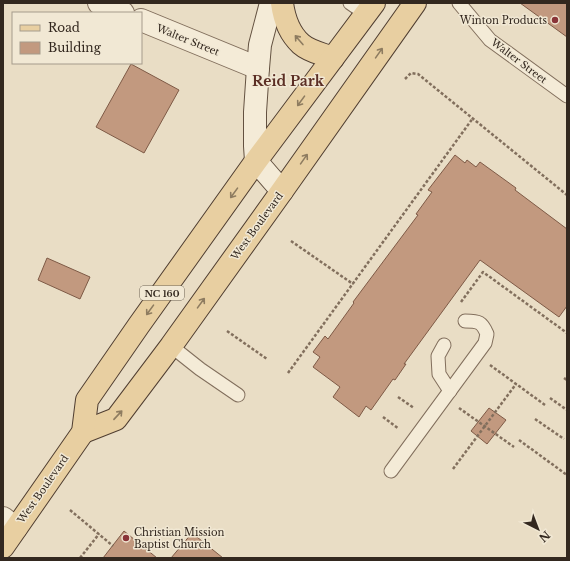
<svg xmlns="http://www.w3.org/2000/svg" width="570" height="561" font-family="'Libre Baskerville',serif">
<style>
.building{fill:#c2997f;stroke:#7e5a46}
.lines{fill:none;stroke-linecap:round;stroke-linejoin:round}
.lane-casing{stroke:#826f5d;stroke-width:15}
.street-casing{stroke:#826f5d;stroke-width:24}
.secondary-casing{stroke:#635140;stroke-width:24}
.primary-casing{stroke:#503e31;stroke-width:24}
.path{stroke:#826f5d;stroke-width:2.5;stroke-dasharray:3 2;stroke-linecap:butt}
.lane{stroke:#f4ebd7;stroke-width:13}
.street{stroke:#f4ebd7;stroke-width:22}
.secondary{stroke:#f4ebd7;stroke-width:22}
.primary{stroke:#e8cfa1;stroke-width:22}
.oneway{stroke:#8e7c60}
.poi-dot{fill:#8a3438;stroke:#f1e8d4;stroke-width:1.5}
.labels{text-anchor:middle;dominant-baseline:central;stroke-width:3;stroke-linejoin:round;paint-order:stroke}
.shield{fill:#f1e8d4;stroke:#6c6255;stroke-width:1}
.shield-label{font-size:9px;font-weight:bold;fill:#33281f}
.poi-label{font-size:10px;fill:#33281f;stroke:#f1e8d4;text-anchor:end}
.street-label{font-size:10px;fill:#33281f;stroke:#f1e8d4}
.district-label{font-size:14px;font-weight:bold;fill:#5b2e24;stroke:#f1e8d4}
</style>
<rect width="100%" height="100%" fill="#e9ddc5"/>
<g class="building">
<path d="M 520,3 L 567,3 L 567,37 Z"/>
<path d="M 131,64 L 179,90 L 144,153 L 96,127 Z"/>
<path d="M 455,155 L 465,163 L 467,160 L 476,167 L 480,162 L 516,188 L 515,190 L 567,229 L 567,306 L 559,317 L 480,260 L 404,364 L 406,364 L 395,380 L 393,379 L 371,410 L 366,406 L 359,417 L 333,397 L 340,387 L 313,367 L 320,357 L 313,352 L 325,336 L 328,339 L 354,303 L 353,302 L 418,215 L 416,214 L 432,192 L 428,190 Z"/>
<path d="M 47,258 L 90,277 L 80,299 L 38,280 Z"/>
<path d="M 489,408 L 506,420 L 487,444 L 471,431 Z"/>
<path d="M 124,531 L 157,558 L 103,558 Z"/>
<path d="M 192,533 L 223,558 L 171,558 Z"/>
</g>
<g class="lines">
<g class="lane-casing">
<g id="lane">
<path d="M 350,3 L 366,14"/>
<path d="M 459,3 L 490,40 L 567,96"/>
<path d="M 444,345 L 438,356 L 439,374 L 450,391"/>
<path d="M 171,346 L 200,369 L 238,395"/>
<path d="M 391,471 L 485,343 L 487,334 C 482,322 479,321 465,321"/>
</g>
</g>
<g class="street-casing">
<g id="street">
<path d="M 99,3 L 123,13"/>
<path d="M 141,20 L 258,68"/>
<path d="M 3,518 L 16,528"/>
</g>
</g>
<g class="secondary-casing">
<path id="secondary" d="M 271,3 L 260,45 L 258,68 L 255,112 L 255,146 L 256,161 L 282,191"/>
</g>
<g class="primary-casing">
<g id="primary">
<path d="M 282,3 C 284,18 290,34 301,44 C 310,52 323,54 333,58"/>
<path d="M 83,432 L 116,419 L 171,346 L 282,191 L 415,3"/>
<path d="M 3,547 L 83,432 L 87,400 L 139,325 L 256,161 L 374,3"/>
</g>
</g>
<g class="path">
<path d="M 405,79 L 411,73 L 418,74 L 567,195"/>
<path d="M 291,241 L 353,284"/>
<path d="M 461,302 L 483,272 L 567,333"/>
<path d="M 227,331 L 267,359"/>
<path d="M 490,365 L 545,405"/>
<path d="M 288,373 L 473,118"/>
<path d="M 564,378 L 567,380"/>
<path d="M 398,397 L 414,408"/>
<path d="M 550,398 L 567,410"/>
<path d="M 459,408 L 514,447"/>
<path d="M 383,417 L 399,429"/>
<path d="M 535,419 L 564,439"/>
<path d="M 519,440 L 567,475"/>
<path d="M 453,469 L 516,384"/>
<path d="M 70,510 L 113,546"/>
<path d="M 80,558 L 99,534"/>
</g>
<use href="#lane" class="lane"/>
<use href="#street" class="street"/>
<use href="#secondary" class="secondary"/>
<use href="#primary" class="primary"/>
</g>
<defs><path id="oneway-shaft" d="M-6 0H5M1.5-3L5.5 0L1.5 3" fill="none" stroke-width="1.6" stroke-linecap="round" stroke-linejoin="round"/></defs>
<g class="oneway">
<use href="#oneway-shaft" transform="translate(299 40) rotate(-131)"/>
<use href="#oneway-shaft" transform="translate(379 53) rotate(-55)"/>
<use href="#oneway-shaft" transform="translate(301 101) rotate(126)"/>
<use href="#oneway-shaft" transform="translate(304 159) rotate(-55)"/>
<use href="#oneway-shaft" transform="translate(234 193) rotate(126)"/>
<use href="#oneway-shaft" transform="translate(201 303) rotate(-54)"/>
<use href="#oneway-shaft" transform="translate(150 310) rotate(126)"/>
<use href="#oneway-shaft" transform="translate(118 415) rotate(-47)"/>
</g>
<g class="poi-dot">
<circle cx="555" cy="20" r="4"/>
<circle cx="126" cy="538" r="4"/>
</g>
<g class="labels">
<rect class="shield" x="140" y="286" width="44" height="14" rx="3"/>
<g class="shield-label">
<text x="162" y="293">NC 160</text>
</g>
<g class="poi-label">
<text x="547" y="20">Winton Products</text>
<text x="134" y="532" text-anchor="start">Christian Mission<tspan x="134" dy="12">Baptist Church</tspan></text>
</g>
<g class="street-label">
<text transform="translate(188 40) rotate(22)">Walter Street</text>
<text transform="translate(519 61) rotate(37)">Walter Street</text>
<text transform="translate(257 226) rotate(-54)">West Boulevard</text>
<text transform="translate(43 489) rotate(-55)">West Boulevard</text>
</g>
<g class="district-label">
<text x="288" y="81">Reid Park</text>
</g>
</g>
<rect width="570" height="561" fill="none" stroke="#33281f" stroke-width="8"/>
<rect x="12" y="12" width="130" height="52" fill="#f1e8d4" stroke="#a59b8c"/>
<rect x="20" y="25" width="20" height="6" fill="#e8cfa1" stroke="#a59b8c"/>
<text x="48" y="32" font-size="12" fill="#33281f">Road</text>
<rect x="20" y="42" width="20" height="12" fill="#c2997f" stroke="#a59b8c"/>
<text x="48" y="52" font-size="12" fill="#33281f">Building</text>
<g transform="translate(538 529) rotate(138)" stroke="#f1e8d4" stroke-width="3" paint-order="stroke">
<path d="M0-3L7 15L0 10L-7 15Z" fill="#33281f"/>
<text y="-6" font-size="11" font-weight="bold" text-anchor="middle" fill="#33281f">N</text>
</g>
</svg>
